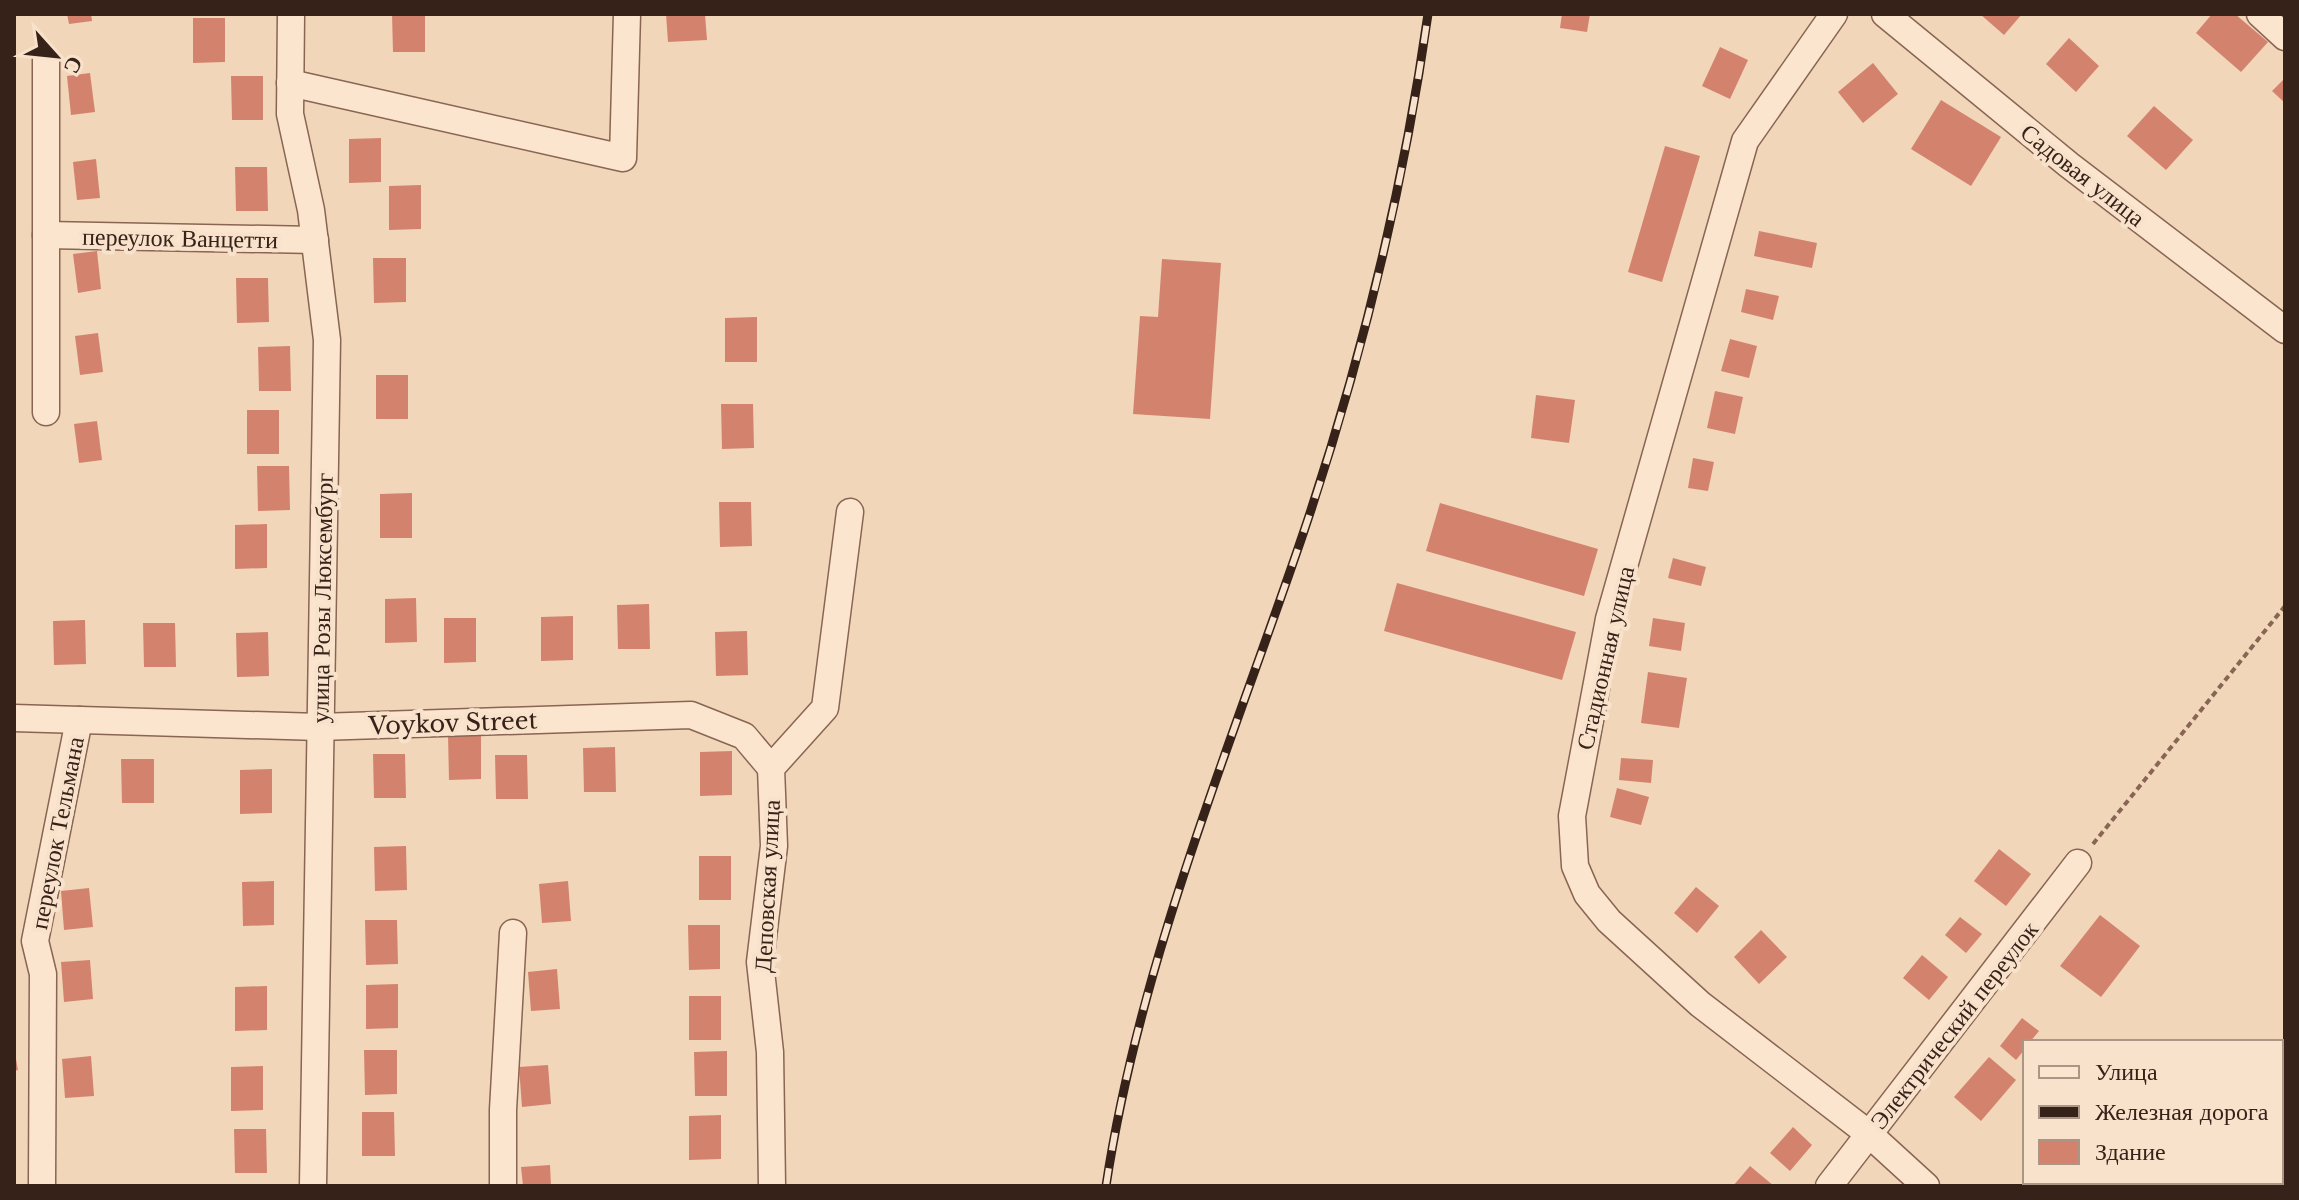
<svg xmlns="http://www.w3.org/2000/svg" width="2299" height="1200" font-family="'Libre Baskerville',serif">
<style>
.building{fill:#d3836d}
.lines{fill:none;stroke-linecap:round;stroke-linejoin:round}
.minor-casing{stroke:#896553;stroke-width:29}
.path{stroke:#896553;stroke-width:4;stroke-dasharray:6 4;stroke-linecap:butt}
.minor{stroke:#fce5ce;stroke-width:26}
.rail-casing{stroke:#37221a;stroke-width:9}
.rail{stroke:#f8e2cb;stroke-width:6;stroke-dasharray:18;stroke-linecap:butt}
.labels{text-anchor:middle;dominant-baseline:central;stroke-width:8;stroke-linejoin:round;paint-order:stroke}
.street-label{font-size:24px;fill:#37221a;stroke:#f8e2cb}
</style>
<rect width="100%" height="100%" fill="#f1d6ba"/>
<g class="building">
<path d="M 67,14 L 91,14 L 92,21 L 69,24 Z"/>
<path d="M 392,14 L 425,14 L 425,52 L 393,52 Z"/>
<path d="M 666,14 L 705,14 L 707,40 L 668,42 Z"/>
<path d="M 1562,14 L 1590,14 L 1587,32 L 1560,28 Z"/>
<path d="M 1980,14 L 2022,14 L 2004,35 Z"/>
<path d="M 2212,14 L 2235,14 L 2268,42 L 2241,72 L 2196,33 Z"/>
<path d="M 193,18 L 225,18 L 225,62 L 193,63 Z"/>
<path d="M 2069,38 L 2099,66 L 2076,92 L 2046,64 Z"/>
<path d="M 1720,47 L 1748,60 L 1730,99 L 1702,86 Z"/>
<path d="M 1873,63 L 1898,94 L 1863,123 L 1838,92 Z"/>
<path d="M 90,73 L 95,112 L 71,115 L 67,76 Z"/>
<path d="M 231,76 L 263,76 L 263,120 L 232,120 Z"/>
<path d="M 2285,78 L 2285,103 L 2272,91 Z"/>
<path d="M 1941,100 L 2001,137 L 1971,186 L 1911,149 Z"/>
<path d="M 2154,106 L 2193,140 L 2166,170 L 2127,136 Z"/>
<path d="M 381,138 L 381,182 L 349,183 L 349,139 Z"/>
<path d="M 1665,146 L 1700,156 L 1662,282 L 1628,272 Z"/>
<path d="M 96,159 L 100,198 L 77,200 L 73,162 Z"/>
<path d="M 235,167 L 267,167 L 268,211 L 236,211 Z"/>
<path d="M 421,185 L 421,229 L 389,230 L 389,186 Z"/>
<path d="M 1759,231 L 1817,243 L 1812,268 L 1754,256 Z"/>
<path d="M 97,251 L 101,289 L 78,293 L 73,254 Z"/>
<path d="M 373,258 L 406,258 L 406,302 L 374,303 Z"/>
<path d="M 1162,259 L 1221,263 L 1210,419 L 1133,414 L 1140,316 L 1158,317 Z"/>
<path d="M 236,278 L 268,278 L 269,322 L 237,323 Z"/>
<path d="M 1746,289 L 1779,296 L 1773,320 L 1741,312 Z"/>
<path d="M 757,317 L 757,362 L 725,362 L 725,318 Z"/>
<path d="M 98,333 L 103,372 L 80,375 L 75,336 Z"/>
<path d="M 1730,339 L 1757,346 L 1749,378 L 1721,371 Z"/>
<path d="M 290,346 L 291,391 L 259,391 L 258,347 Z"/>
<rect x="376" y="375" width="32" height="44"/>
<path d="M 1715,391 L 1743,397 L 1735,434 L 1707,428 Z"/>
<path d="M 1536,395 L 1575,400 L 1569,443 L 1531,438 Z"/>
<path d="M 721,404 L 753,404 L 754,448 L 722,449 Z"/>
<rect x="247" y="410" width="32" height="44"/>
<path d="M 97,421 L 102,460 L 79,463 L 74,424 Z"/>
<path d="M 1693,458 L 1714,462 L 1708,491 L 1688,488 Z"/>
<path d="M 257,466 L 289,466 L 290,510 L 258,511 Z"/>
<path d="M 412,493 L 412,538 L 380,538 L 380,494 Z"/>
<path d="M 719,502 L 751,502 L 752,546 L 720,547 Z"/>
<path d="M 1440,503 L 1598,549 L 1584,596 L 1426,551 Z"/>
<path d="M 267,524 L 267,568 L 235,569 L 235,525 Z"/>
<path d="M 1673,558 L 1706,567 L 1701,586 L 1668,578 Z"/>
<path d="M 1397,583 L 1576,632 L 1562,680 L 1384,631 Z"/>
<path d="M 416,598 L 417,642 L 385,643 L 385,599 Z"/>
<path d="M 649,604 L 650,649 L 618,649 L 617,605 Z"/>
<path d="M 573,616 L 573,660 L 541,661 L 541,617 Z"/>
<path d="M 444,618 L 476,618 L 476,662 L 444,663 Z"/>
<path d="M 1653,618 L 1685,623 L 1681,651 L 1649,646 Z"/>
<path d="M 85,620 L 86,664 L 54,665 L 53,621 Z"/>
<path d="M 143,623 L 175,623 L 176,667 L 144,667 Z"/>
<path d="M 747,631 L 748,675 L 716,676 L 715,632 Z"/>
<path d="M 268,632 L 269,676 L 237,677 L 236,633 Z"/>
<path d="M 1648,672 L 1687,678 L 1679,728 L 1641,723 Z"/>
<path d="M 448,735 L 481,735 L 481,779 L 449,780 Z"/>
<path d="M 615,747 L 616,792 L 584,792 L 583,748 Z"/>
<path d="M 732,751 L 732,795 L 700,796 L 700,752 Z"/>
<path d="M 373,754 L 405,754 L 406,798 L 374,798 Z"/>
<path d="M 495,755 L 527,755 L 528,799 L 496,799 Z"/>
<path d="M 1621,758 L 1653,760 L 1651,783 L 1619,780 Z"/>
<path d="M 121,759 L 154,759 L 154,803 L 122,803 Z"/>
<path d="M 272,769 L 272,813 L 240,814 L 240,770 Z"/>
<path d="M 1617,788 L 1649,797 L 1641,825 L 1610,817 Z"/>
<path d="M 406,846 L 407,890 L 375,891 L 374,847 Z"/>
<path d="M 1999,849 L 2031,874 L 2006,906 L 1974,881 Z"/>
<rect x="699" y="856" width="32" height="44"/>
<path d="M 274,881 L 274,925 L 243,926 L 242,882 Z"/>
<path d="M 568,881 L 571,921 L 542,923 L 539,884 Z"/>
<path d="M 1696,887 L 1719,906 L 1697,933 L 1674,913 Z"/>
<path d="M 89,888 L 93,927 L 64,930 L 61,891 Z"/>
<path d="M 2100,915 L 2140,946 L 2101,997 L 2060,966 Z"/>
<path d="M 1960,917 L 1982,934 L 1966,953 L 1945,935 Z"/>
<path d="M 365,920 L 397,920 L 398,964 L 366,965 Z"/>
<path d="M 688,925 L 720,925 L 720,969 L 689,970 Z"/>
<path d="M 1761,930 L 1787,957 L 1759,984 L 1734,957 Z"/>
<path d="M 1922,955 L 1948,977 L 1929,1000 L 1903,978 Z"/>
<path d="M 90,960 L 93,999 L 64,1002 L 61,962 Z"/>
<path d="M 557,969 L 560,1009 L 531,1011 L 528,972 Z"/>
<path d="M 398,984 L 398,1028 L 366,1029 L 366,985 Z"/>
<path d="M 267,986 L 267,1030 L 235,1031 L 235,987 Z"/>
<rect x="689" y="996" width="32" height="44"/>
<path d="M 2022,1018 L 2039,1031 L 2030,1042 L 2025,1042 L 2025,1049 L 2016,1060 L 2000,1046 Z"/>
<path d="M 14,1048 L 18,1070 L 14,1071 Z"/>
<path d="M 364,1050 L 397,1050 L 397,1094 L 365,1095 Z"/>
<path d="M 727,1051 L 727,1096 L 695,1096 L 694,1052 Z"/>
<path d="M 91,1056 L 94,1096 L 65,1098 L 62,1059 Z"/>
<path d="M 1989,1057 L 2016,1080 L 1981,1121 L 1954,1097 Z"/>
<path d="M 548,1065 L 551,1104 L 522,1107 L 519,1067 Z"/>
<path d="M 263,1066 L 263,1110 L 231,1111 L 231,1067 Z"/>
<path d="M 362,1112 L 394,1112 L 395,1156 L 362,1156 Z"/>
<path d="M 721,1115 L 721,1159 L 689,1160 L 689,1116 Z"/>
<path d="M 1793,1127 L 1812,1145 L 1790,1171 L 1770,1153 Z"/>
<path d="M 234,1129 L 266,1129 L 267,1173 L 235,1173 Z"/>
<path d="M 550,1165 L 551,1186 L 523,1186 L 521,1167 Z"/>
<path d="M 1750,1166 L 1774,1186 L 1733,1186 Z"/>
<path d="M 2176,1182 L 2196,1182 L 2202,1186 L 2173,1186 Z"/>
</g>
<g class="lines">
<g class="minor-casing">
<g id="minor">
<path d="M 291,14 L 290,114 L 311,210 L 327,340 L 313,1186"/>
<path d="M 1834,14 L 1745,141 L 1609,619 L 1572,816 L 1575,866 L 1587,894 L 1609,921 L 1700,1004 L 1869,1134 L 1926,1186"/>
<path d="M 1885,14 L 2069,165 L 2285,330"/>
<path d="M 2260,14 L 2285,37"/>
<path d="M 46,60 L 46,412"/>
<path d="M 290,83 L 623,158 L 627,14"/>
<path d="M 46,235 L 315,240"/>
<path d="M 14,718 L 319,727 L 691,715 L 744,736 L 771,768"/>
<path d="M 2281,1140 L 2285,1138"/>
<path d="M 2236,1182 L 2237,1186"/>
<path d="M 42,1186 L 43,974 L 35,941 L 79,720"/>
<path d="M 503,1186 L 503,1110 L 513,933"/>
<path d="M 772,1186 L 770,1052 L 760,962 L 774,846 L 771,768 L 825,708 L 850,512"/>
<path d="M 1829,1186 L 2078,863"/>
</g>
</g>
<path class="path" d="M 2093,844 L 2285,606"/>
<use href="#minor" class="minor"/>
<g class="rail-casing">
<path id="rail" d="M 1106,1186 C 1140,960 1231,746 1304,531 C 1361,362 1403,191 1428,14"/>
</g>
<use href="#rail" class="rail"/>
</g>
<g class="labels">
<g class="street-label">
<text transform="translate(2083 175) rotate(38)">Садовая улица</text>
<text transform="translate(180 238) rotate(1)">переулок Ванцетти</text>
<text transform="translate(322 598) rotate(-89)">улица Розы Люксембург</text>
<text transform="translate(1605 658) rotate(-77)">Стадионная улица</text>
<text transform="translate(453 723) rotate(-2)">Voykov Street</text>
<text transform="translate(57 833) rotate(-79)">переулок Тельмана</text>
<text transform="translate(767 886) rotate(-87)">Деповская улица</text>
<text transform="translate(1954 1025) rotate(-52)">Электрический переулок</text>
</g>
</g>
<rect width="2299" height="1200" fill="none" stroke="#37221a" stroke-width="32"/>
<rect x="2023" y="1040" width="260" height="144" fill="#f8e2cb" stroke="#ab9584" stroke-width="2"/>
<rect x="2039" y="1066" width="40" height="12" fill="#fce5ce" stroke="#ab9584" stroke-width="2"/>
<text x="2095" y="1080" font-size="24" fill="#37221a">Улица</text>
<rect x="2039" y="1106" width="40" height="12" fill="#37221a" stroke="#ab9584" stroke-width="2"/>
<text x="2095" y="1120" font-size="24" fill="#37221a">Железная дорога</text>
<rect x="2039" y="1140" width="40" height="24" fill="#d3836d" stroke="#ab9584" stroke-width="2"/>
<text x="2095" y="1160" font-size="24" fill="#37221a">Здание</text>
<g transform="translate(56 56) rotate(117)" stroke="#f8e2cb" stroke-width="6" paint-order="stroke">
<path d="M0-6L14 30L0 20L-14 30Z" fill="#37221a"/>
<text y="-12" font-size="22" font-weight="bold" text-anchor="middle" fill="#37221a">С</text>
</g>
</svg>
